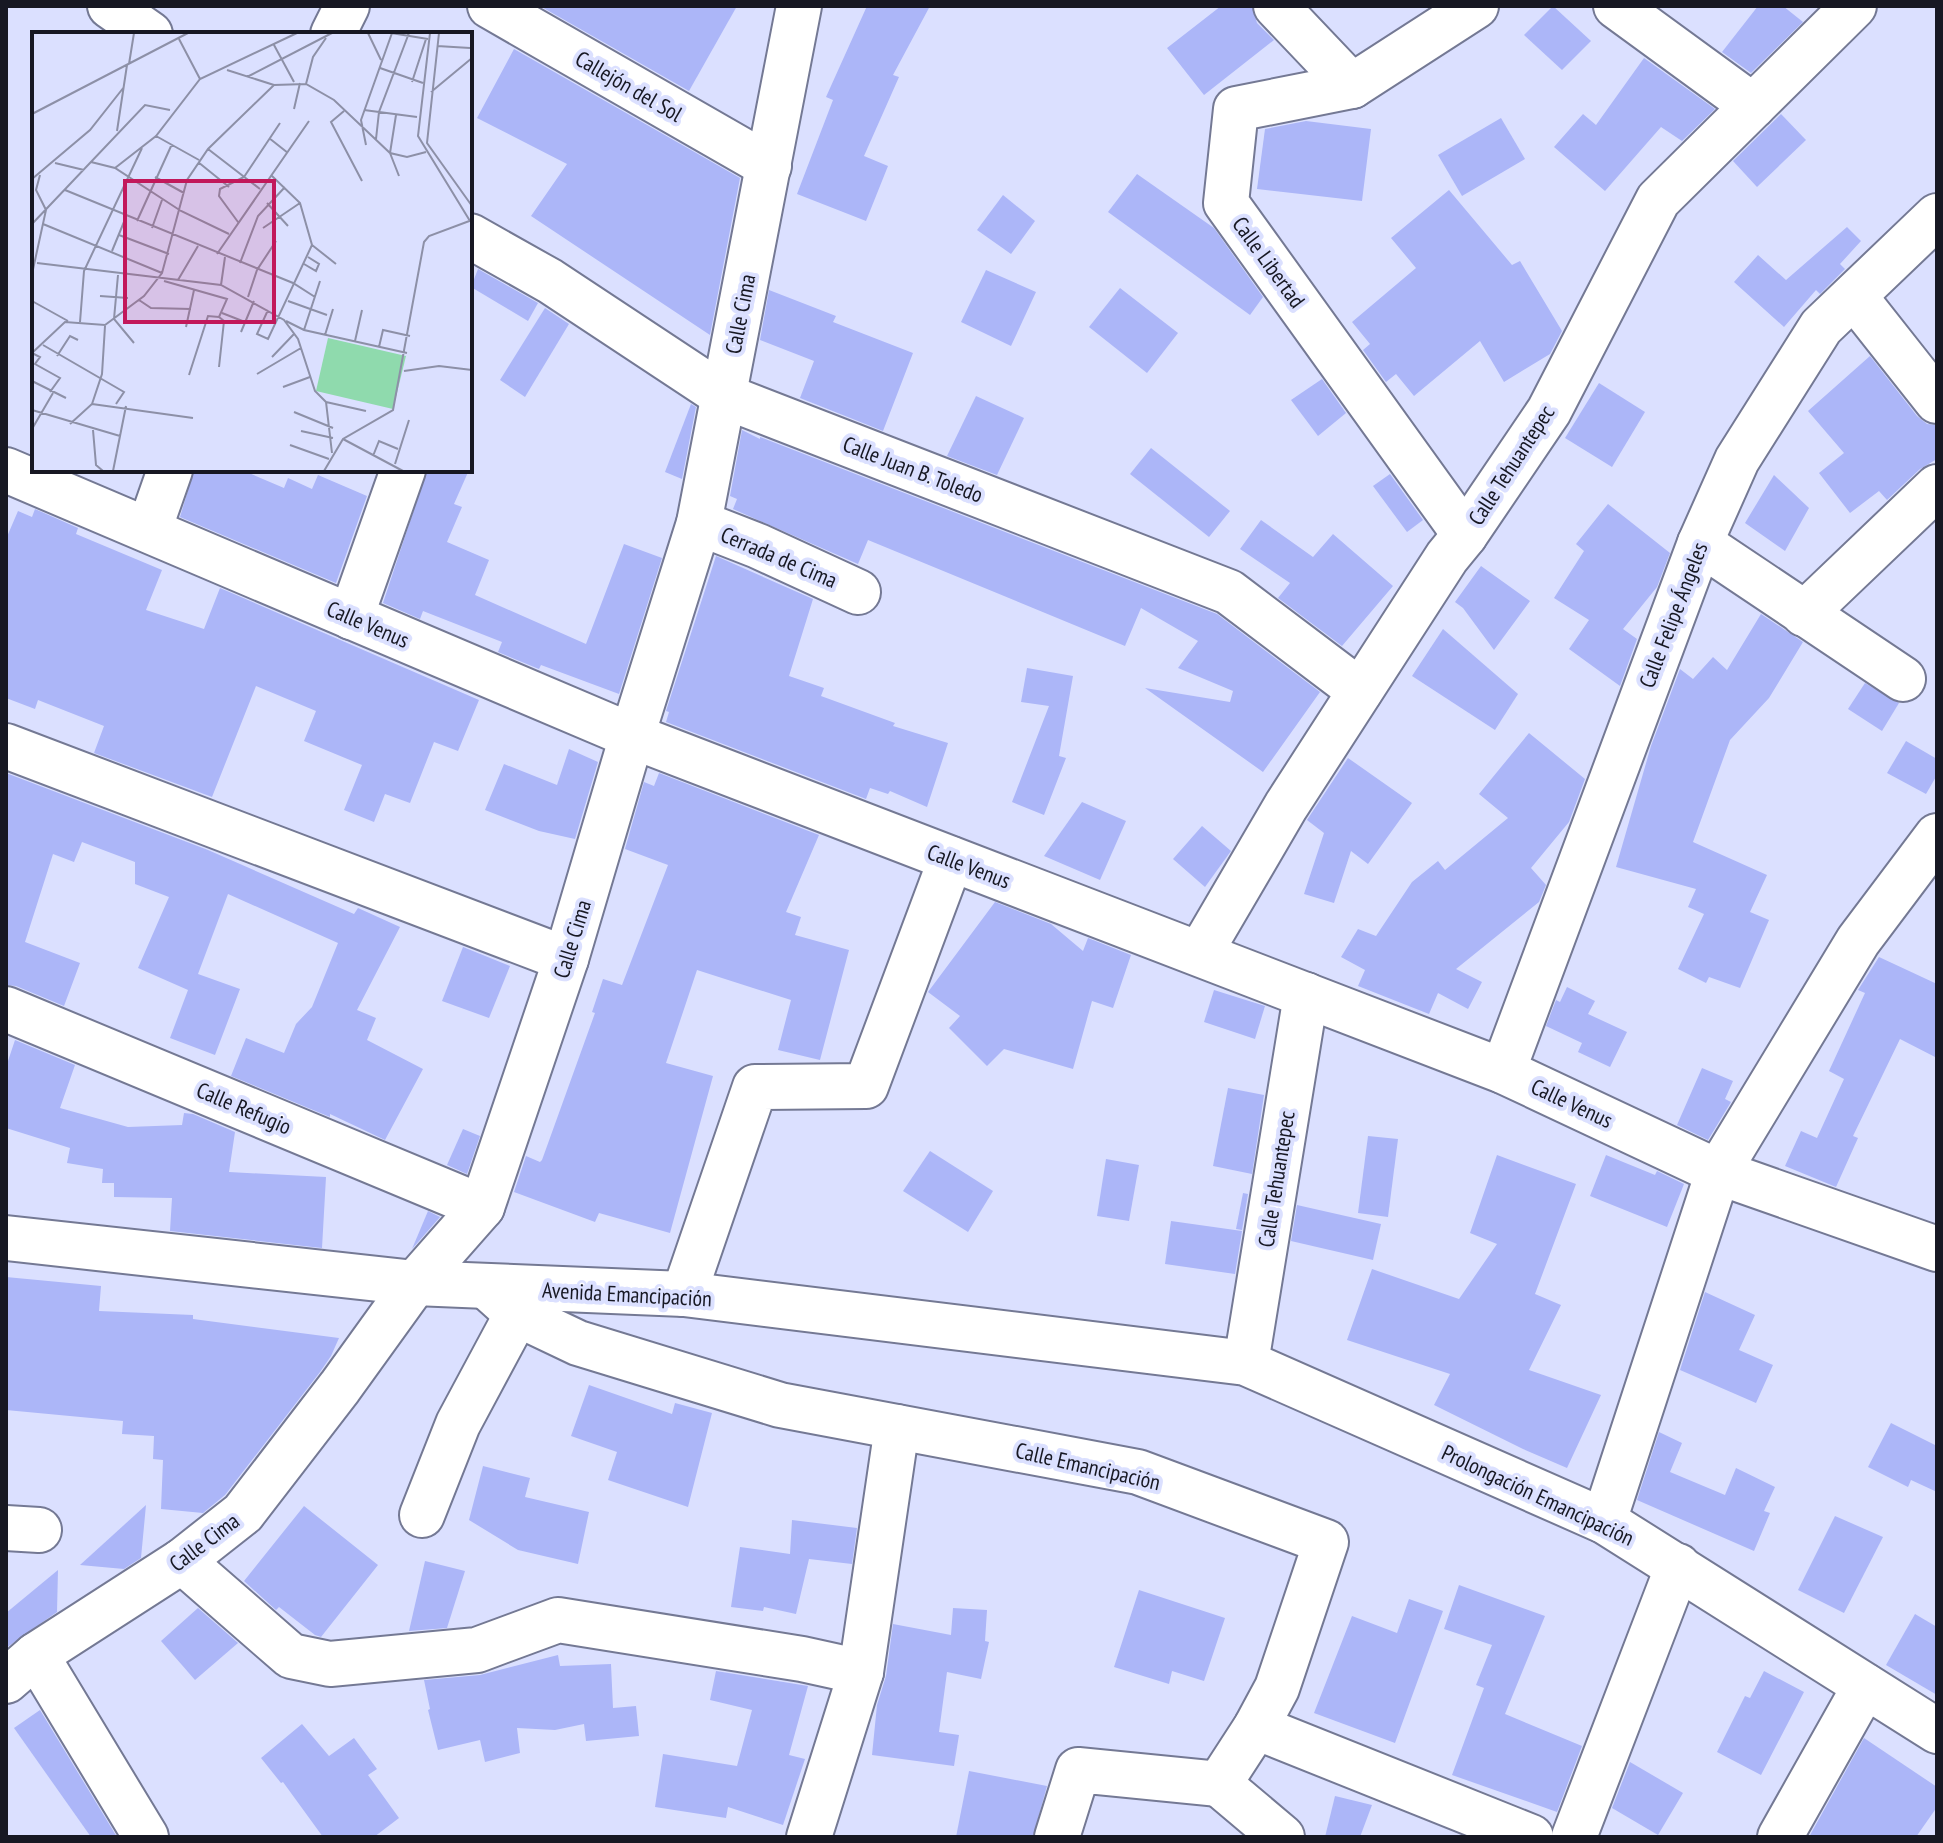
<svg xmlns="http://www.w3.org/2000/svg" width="1943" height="1843" font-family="'PT Sans Narrow',sans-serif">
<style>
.building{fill:#acb6f8}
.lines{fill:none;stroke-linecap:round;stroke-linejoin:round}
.minor-casing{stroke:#747994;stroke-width:48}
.minor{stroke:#fff;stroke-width:44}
.labels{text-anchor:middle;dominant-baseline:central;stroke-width:8;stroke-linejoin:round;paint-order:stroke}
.street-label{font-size:22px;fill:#171823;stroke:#dbe0ff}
.inset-road{fill:none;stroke:#8d90a7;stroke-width:2}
.view{fill:#c2185b;fill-opacity:0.15;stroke:#c2185b;stroke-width:4}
.inset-edge{fill:none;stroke:#171823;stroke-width:4}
</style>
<rect width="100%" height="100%" fill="#dbe0ff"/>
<g class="building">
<path d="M 540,6 L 737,6 L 689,91 Z"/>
<path d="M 867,6 L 930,6 L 893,75 L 899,77 L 864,156 L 888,166 L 866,221 L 797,194 L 833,100 L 826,97 Z"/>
<path d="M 1221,6 L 1252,6 L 1257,23 L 1274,40 L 1204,95 L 1167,48 Z"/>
<path d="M 1553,6 L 1591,41 L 1562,70 L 1524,35 Z"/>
<path d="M 1758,6 L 1783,6 L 1803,22 L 1751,73 L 1722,52 Z"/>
<path d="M 514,49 L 740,178 L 710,335 L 531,216 L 567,164 L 477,118 Z"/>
<path d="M 1644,58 L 1715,109 L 1682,141 L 1661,127 L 1605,191 L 1554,147 L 1583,114 L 1596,125 Z"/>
<path d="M 1781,114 L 1806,140 L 1757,187 L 1733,161 Z"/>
<path d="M 1501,118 L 1525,159 L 1462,196 L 1438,155 Z"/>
<path d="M 1306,121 L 1371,129 L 1362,201 L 1257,189 L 1265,129 Z"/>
<path d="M 1137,174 L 1214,228 L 1263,297 L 1250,315 L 1108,212 Z"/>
<path d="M 1449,190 L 1512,265 L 1520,261 L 1562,331 L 1550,354 L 1504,382 L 1480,341 L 1414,396 L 1396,374 L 1386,382 L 1363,350 L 1370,344 L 1352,322 L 1416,268 L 1391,238 Z"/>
<path d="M 1003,195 L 1035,221 L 1011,254 L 977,230 Z"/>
<path d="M 1847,227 L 1861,241 L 1840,264 L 1845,269 L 1820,294 L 1816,290 L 1784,327 L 1734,282 L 1758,255 L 1786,280 Z"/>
<path d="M 478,269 L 538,303 L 528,321 L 471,287 Z"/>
<path d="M 986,270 L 1036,292 L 1011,346 L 961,322 Z"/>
<path d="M 1120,288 L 1178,333 L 1147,373 L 1089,327 Z"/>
<path d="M 769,290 L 836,316 L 833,322 L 913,353 L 883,431 L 800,398 L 814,361 L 760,340 Z"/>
<path d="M 545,308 L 569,324 L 525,397 L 500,380 Z"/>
<path d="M 1870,356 L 1917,416 L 1927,424 L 1937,425 L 1937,459 L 1920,469 L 1887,500 L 1879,491 L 1850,513 L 1819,473 L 1844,453 L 1808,411 Z"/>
<path d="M 1322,379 L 1346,413 L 1318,436 L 1291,400 Z"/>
<path d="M 1599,383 L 1645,412 L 1612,467 L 1565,438 Z"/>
<path d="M 976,396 L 1024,418 L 997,475 L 947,456 Z"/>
<path d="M 691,404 L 696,407 L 682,479 L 665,472 Z"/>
<path d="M 742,430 L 760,439 L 760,437 L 1217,614 L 1320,692 L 1263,772 L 1145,688 L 1230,702 L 1233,691 L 1178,668 L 1198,641 L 1141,608 L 1125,646 L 868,540 L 858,564 L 733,509 L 737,499 L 730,496 Z"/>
<path d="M 1151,448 L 1230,511 L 1209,537 L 1130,474 Z"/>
<path d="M 194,470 L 242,470 L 284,488 L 288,478 L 312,489 L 318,475 L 367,496 L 336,583 L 180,517 Z"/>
<path d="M 427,470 L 469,470 L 454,504 L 462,507 L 447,542 L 489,560 L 475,595 L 586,644 L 624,544 L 662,558 L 619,694 L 541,665 L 539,669 L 498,652 L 502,642 L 423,611 L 420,619 L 383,603 Z"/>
<path d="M 1390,474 L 1423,520 L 1407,532 L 1373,486 Z"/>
<path d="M 1774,475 L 1809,508 L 1785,551 L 1745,523 Z"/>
<path d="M 1608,504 L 1670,553 L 1657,587 L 1623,629 L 1637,639 L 1620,686 L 1569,649 L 1589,620 L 1554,598 L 1584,551 L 1576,544 Z"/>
<path d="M 35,509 L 78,528 L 76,534 L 162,570 L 146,610 L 204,629 L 220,588 L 479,700 L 458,751 L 434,742 L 410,803 L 385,794 L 374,822 L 344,810 L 362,765 L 304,741 L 316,711 L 256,686 L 212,797 L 94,753 L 104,726 L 38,700 L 35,709 L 6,698 L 6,539 L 18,511 L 32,517 Z"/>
<path d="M 1261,520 L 1313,557 L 1333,534 L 1393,586 L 1342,646 L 1278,598 L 1290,583 L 1240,549 Z"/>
<path d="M 716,556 L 813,599 L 789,676 L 824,688 L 821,696 L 895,723 L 893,726 L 948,743 L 927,807 L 890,791 L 888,794 L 870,788 L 866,799 L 666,722 L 669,712 L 666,711 Z"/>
<path d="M 1481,566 L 1530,601 L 1494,650 L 1463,608 L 1455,602 Z"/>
<path d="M 1761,614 L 1803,642 L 1769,698 L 1730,740 L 1693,842 L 1767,875 L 1750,912 L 1769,920 L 1740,988 L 1709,977 L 1706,983 L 1678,969 L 1704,914 L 1688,907 L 1696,889 L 1616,867 L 1651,746 L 1680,669 L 1693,679 L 1713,657 L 1727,670 Z"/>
<path d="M 1443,629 L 1518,694 L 1495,730 L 1412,676 Z"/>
<path d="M 1027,668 L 1073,676 L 1059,756 L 1066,758 L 1044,815 L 1012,802 L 1049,706 L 1021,702 Z"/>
<path d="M 1865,683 L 1899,703 L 1882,731 L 1848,709 Z"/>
<path d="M 1529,733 L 1585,779 L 1569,822 L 1531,868 L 1546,885 L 1539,902 L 1456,969 L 1482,982 L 1468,1009 L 1438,993 L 1429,1014 L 1358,986 L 1365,970 L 1341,957 L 1358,929 L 1376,936 L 1412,882 L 1438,861 L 1445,870 L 1508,818 L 1479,794 Z"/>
<path d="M 1906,741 L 1937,759 L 1937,775 L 1926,794 L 1887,773 Z"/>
<path d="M 569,749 L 598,762 L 575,839 L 539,831 L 485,810 L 504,764 L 557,785 Z"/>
<path d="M 1348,758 L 1412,803 L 1368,864 L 1351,851 L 1334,903 L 1304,894 L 1324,833 L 1307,820 Z"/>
<path d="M 6,773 L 208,850 L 354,914 L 358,908 L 400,927 L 357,1010 L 376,1018 L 367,1040 L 423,1069 L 385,1140 L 330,1114 L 330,1117 L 231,1076 L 246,1038 L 284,1053 L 296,1024 L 312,1007 L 338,943 L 228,894 L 198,974 L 240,989 L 215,1055 L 170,1038 L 188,990 L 138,968 L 169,897 L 135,884 L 135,862 L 82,842 L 74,862 L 53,854 L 25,942 L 80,963 L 64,1006 L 16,986 L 6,985 Z"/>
<path d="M 659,773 L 819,835 L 786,912 L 801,917 L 795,935 L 849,950 L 820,1060 L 778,1050 L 791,1000 L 697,970 L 666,1063 L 713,1076 L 670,1233 L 599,1213 L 595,1222 L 514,1192 L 526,1156 L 540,1162 L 542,1160 L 595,1013 L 592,1012 L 603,979 L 622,985 L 668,865 L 625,849 L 644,782 L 654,786 Z"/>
<path d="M 1082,802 L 1126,821 L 1100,880 L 1044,856 Z"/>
<path d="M 1202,826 L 1231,851 L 1205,887 L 1173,859 Z"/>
<path d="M 995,902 L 1051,924 L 1083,951 L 1088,938 L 1131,955 L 1113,1008 L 1092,1001 L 1073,1069 L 1004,1049 L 987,1066 L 949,1028 L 960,1016 L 928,992 Z"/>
<path d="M 463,947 L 510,966 L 489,1018 L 442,1001 Z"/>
<path d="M 1879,957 L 1937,984 L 1937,1058 L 1900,1039 L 1853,1136 L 1858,1138 L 1836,1187 L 1785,1166 L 1801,1131 L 1817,1138 L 1844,1079 L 1829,1071 L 1865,993 L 1858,990 Z"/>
<path d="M 1567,987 L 1595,1001 L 1588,1014 L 1627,1032 L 1610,1067 L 1578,1052 L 1582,1043 L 1546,1026 L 1556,1000 L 1560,1002 Z"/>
<path d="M 1214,990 L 1265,1006 L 1255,1039 L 1204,1022 Z"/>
<path d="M 15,1040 L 75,1065 L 60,1108 L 128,1127 L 182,1125 L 184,1113 L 193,1114 L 235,1132 L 229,1172 L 326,1177 L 322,1248 L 170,1231 L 172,1198 L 114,1197 L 114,1183 L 102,1183 L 103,1169 L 67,1163 L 70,1148 L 6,1128 L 6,1067 Z"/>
<path d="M 1702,1068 L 1733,1081 L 1725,1099 L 1731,1102 L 1708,1140 L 1677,1125 Z"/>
<path d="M 1228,1088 L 1264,1095 L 1252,1174 L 1213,1166 Z"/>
<path d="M 463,1129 L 480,1136 L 467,1174 L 447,1165 Z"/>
<path d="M 1368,1136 L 1398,1139 L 1388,1217 L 1358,1213 Z"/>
<path d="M 930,1151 L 993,1191 L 968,1232 L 903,1191 Z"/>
<path d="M 1497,1155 L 1576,1184 L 1535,1294 L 1561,1305 L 1529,1370 L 1601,1395 L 1567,1468 L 1523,1449 L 1434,1405 L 1450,1374 L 1347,1340 L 1372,1269 L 1459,1299 L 1497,1244 L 1470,1233 Z"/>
<path d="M 1606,1155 L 1655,1175 L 1657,1171 L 1684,1184 L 1667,1227 L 1590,1196 Z"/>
<path d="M 1106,1159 L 1139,1165 L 1129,1221 L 1097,1216 Z"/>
<path d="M 1243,1193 L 1248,1194 L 1242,1230 L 1236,1229 Z"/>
<path d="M 1297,1205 L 1381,1224 L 1373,1260 L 1291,1241 Z"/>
<path d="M 428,1211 L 440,1217 L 412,1249 Z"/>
<path d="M 1171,1221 L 1242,1231 L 1235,1274 L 1165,1264 Z"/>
<path d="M 6,1277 L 101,1286 L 99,1311 L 193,1315 L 193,1319 L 339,1338 L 331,1356 L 320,1372 L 225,1495 L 203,1513 L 161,1509 L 163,1460 L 153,1459 L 154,1436 L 122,1434 L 123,1421 L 6,1410 Z"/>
<path d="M 1705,1292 L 1755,1315 L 1739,1350 L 1773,1365 L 1756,1403 L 1680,1370 Z"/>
<path d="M 589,1385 L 672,1414 L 675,1403 L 712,1413 L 688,1507 L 608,1480 L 617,1452 L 571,1436 Z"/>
<path d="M 1891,1423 L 1937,1446 L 1937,1492 L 1911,1480 L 1908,1487 L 1868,1467 Z"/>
<path d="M 1659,1432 L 1682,1443 L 1670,1472 L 1725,1495 L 1736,1468 L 1775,1487 L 1764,1511 L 1770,1513 L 1754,1551 L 1637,1500 Z"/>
<path d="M 483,1466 L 530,1478 L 525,1497 L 589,1512 L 578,1564 L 518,1550 L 469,1520 Z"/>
<path d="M 146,1505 L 141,1558 L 124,1569 L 80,1565 Z"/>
<path d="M 304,1506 L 378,1565 L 321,1637 L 315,1635 L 279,1607 L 276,1610 L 244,1581 Z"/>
<path d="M 1835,1516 L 1883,1537 L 1844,1613 L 1798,1590 Z"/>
<path d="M 792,1520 L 857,1528 L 852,1564 L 809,1559 L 796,1614 L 764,1607 L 763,1611 L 731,1607 L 740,1547 L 790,1554 Z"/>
<path d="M 425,1561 L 465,1571 L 447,1628 L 409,1631 Z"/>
<path d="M 58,1570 L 57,1612 L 6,1648 L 6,1613 Z"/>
<path d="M 1459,1585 L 1545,1616 L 1505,1714 L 1582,1746 L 1557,1812 L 1452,1775 L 1484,1688 L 1476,1685 L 1492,1645 L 1444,1629 Z"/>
<path d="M 1139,1590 L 1225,1618 L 1204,1681 L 1172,1671 L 1169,1684 L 1114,1667 Z"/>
<path d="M 1409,1599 L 1443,1611 L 1395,1743 L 1314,1713 L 1352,1616 L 1397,1633 Z"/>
<path d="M 198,1608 L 238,1643 L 195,1680 L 161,1641 Z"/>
<path d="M 953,1608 L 987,1610 L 985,1641 L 989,1642 L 981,1679 L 947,1672 L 939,1732 L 959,1735 L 954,1766 L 872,1755 L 877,1705 L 886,1676 L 893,1624 L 951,1635 Z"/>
<path d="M 1915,1614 L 1937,1627 L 1937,1695 L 1886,1665 Z"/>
<path d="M 558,1655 L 560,1666 L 611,1664 L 613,1708 L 636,1706 L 639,1736 L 586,1741 L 584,1724 L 555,1730 L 517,1728 L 520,1753 L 485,1762 L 480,1740 L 438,1750 L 428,1710 L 430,1709 L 424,1680 L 480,1675 Z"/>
<path d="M 716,1671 L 808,1686 L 789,1755 L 805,1759 L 783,1825 L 728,1807 L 726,1818 L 655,1807 L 663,1754 L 737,1766 L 752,1710 L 710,1700 Z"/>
<path d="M 1764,1671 L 1804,1692 L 1761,1775 L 1717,1752 L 1745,1696 L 1750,1698 Z"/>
<path d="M 40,1710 L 117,1837 L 91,1837 L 14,1728 Z"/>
<path d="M 302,1724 L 329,1756 L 354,1738 L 377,1769 L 368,1775 L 399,1818 L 374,1837 L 323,1837 L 283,1782 L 281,1783 L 261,1758 Z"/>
<path d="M 1864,1738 L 1937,1787 L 1937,1807 L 1916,1837 L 1809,1837 Z"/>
<path d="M 1630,1762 L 1683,1793 L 1658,1835 L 1612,1808 Z"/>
<path d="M 969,1771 L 1047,1786 L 1033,1837 L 956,1837 Z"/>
<path d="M 1335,1796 L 1372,1805 L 1360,1837 L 1325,1837 Z"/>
</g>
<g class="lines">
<g class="minor-casing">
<g id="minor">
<path d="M 110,6 L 150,34"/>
<path d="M 490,6 L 769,166"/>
<path d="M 1276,6 L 1352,86"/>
<path d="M 1616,6 L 1753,106"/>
<path d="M 333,34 L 347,6"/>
<path d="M 470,236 L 550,281 L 724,396 L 1229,592 L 1360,691"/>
<path d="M 1854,296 L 1937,401"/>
<path d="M 6,470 L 632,736 L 1503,1071 L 1718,1172 L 1937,1249"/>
<path d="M 699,523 L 758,546 L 858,592"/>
<path d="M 149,530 L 170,470"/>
<path d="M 1465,535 L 1226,203 L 1236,109 L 1352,86 L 1476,6"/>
<path d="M 1700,543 L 1903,679"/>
<path d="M 1804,614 L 1937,487"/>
<path d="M 351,617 L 403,470"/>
<path d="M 6,746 L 566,959"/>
<path d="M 1200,953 L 1286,806 L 1447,557 L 1465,535 L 1549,411 L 1658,200 L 1854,6"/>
<path d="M 6,1009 L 482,1207"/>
<path d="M 1503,1071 L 1700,543 L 1737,460 L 1821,327 L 1937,216"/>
<path d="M 6,1238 L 415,1283 L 684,1294 L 1246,1363 L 1604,1521 L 1937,1731"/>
<path d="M 487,1287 L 517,1314 L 578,1343 L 780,1405 L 1138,1472 L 1326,1542 L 1277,1688 L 1256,1727 L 1219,1784"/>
<path d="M 684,1294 L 755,1087 L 866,1086 L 951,859"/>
<path d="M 1246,1363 L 1306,995"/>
<path d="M 422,1515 L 458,1424 L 517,1314"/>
<path d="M 1604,1521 L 1718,1172 L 1858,941 L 1937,836"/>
<path d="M 6,1528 L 39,1530"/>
<path d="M 182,1561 L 291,1656 L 330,1664 L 477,1650 L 558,1620 L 802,1659 L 861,1672"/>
<path d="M 36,1655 L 146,1837"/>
<path d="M 6,1681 L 36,1655 L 182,1561 L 243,1513 L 340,1387 L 415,1283 L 482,1207 L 566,959 L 632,736 L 699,523 L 799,6"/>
<path d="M 1256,1727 L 1531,1837"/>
<path d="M 1219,1784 L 1282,1837"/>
<path d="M 809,1837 L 861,1672 L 897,1427"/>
<path d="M 1057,1837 L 1078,1770 L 1219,1784"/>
<path d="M 1574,1837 L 1678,1566"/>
<path d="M 1780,1837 L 1865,1686"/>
</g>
</g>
<use href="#minor" class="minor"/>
</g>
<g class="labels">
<g class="street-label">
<text transform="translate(629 86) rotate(30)">Callejón del Sol</text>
<text transform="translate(1269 262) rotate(54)">Calle Libertad</text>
<text transform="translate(740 314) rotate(-79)">Calle Cima</text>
<text transform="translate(1511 465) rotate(-57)">Calle Tehuantepec</text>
<text transform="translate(913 469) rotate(21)">Calle Juan B. Toledo</text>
<text transform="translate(779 557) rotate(23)">Cerrada de Cima</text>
<text transform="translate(1673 615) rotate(-69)">Calle Felipe Ángeles</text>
<text transform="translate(368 624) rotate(23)">Calle Venus</text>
<text transform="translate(969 866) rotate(21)">Calle Venus</text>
<text transform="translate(572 939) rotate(-73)">Calle Cima</text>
<text transform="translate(1572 1103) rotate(25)">Calle Venus</text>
<text transform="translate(244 1108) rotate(23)">Calle Refugio</text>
<text transform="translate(1276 1179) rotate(-81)">Calle Tehuantepec</text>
<text transform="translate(627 1294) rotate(3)">Avenida Emancipación</text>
<text transform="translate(1088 1466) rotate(13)">Calle Emancipación</text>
<text transform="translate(1538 1495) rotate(25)">Prolongación Emancipación</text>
<text transform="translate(204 1542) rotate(-37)">Calle Cima</text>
</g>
</g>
<g transform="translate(32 32)">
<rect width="440" height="440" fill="#dbe0ff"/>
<path d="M 296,306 L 374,324 L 361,377 L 284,359 Z" fill="#8fdaad"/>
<path class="inset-road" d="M 336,1 L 349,28M 359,1 L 396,7M 398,1 L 386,104 L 438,189M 407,1 L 395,111 L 440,174M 147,7 L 168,47M 242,13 L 262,50M 405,14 L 438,16M 97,32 L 102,1M 348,36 L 391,51M 195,38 L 242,53M 215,45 L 300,1M 380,50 L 394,7M 274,52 L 281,25 L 294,6M 399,60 L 440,26M 262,77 L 268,51M 332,78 L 385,85M 312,79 L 299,90 L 330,149M 0,82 L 156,1M 364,83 L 358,121 L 367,144M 85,99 L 95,33M 124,104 L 167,128M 237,106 L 256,121M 344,107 L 347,80 L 377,1M 334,113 L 329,88 L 360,1M 176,117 L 228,157M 59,130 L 83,136 L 149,179 L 197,202M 166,130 L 197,155M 23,131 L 52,138M 83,136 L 124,104 L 168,47 L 265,1M 123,145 L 152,161M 0,147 L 58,98 L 92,55M 33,158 L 261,251 L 283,265M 235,171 L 256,194M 105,189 L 140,112M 206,190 L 187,164 L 188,157 L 212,145 L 248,91M 0,192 L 113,73 L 138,78M 11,192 L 130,241M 120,196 L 130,168M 231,196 L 268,171M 87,203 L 137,222M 280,213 L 304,232M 80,219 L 94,185M 185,222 L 277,89M 5,231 L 189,253 L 252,288 L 266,307 L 283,359 L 294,370 L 300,421M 208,231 L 226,184 L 253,155M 272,232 L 284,239 L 287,232 L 276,225M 0,242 L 14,178 L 4,158 L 8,143M 86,243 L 82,287 L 102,311M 146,248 L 166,214M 132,249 L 195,267 L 187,285M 189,253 L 193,225M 68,264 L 96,266M 216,265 L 225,238 L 244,209M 107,268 L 119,276 L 159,277M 0,269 L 36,289M 256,269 L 295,283M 236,278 L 225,302 L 236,307 L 280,213 L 268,171 L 240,144M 190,281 L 213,290M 254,289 L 272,298 L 375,321M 48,290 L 52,239 L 110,116M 154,295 L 162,258M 272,298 L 288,249M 209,300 L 222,269M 293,303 L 301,277M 323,309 L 330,278M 11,313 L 92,360 L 84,372M 347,315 L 351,298 L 378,304M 0,321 L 33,290 L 73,293 L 112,264 L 130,241 L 155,148 L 176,117 L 242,53 L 274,52 L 302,68 L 358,121 L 375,125 L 394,120M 0,321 L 8,325 L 3,332 L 28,346 L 18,360M 25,324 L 38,304 L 46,308M 240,325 L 262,302M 187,335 L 192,289 L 187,285M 372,339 L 407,334 L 440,338M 225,342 L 269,316M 157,343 L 176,284 L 187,285M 0,349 L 34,366M 251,355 L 278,345M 294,370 L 334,379M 60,372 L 161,386M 0,378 L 88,404M 262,380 L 301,396M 38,392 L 60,372 L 70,342 L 73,294M 0,397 L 21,361M 61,398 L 64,433 L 71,439M 269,399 L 301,406M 311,407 L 371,439M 258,413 L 297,427M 341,424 L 347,409 L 366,417M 363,432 L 377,388M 81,439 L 94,374M 292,439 L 311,407 L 361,378 L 392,210 L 397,204 L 440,188"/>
<path class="view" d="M 93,149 L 242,149 L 242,290 L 93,290 Z"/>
<rect width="440" height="440" class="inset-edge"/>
</g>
<rect width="1943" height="1843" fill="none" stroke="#171823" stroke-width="16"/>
</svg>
